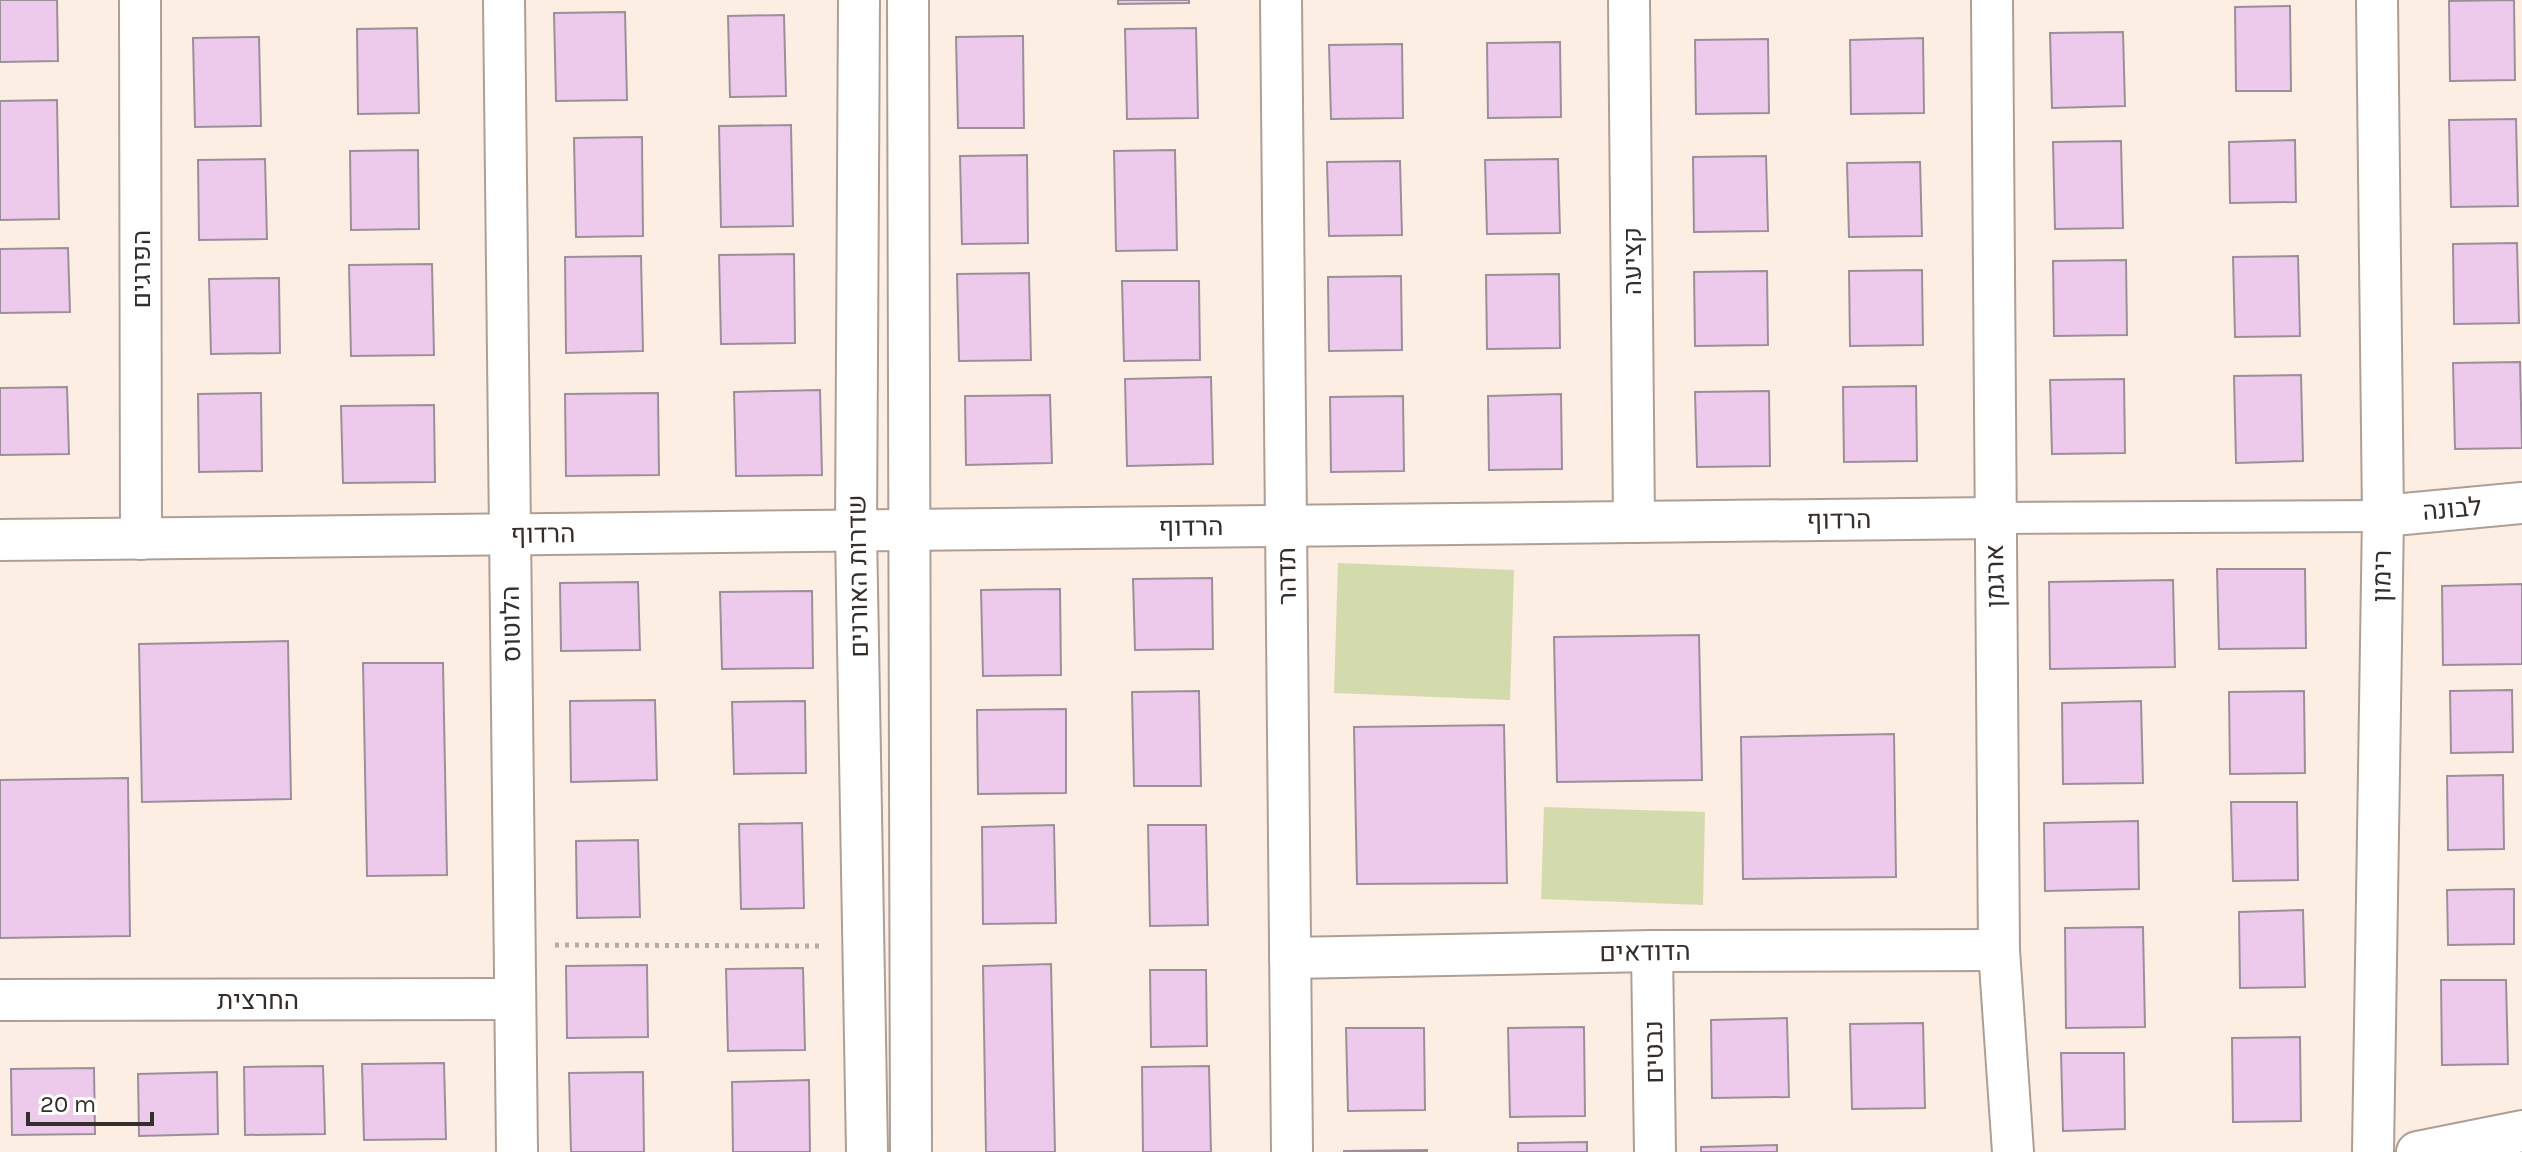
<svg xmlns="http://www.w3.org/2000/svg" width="2522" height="1152" font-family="Karla,Heebo,sans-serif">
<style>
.green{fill:#d3dbae}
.building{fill:#edc9eb;stroke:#9b909a;stroke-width:2}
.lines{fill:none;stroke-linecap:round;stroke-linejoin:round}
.pedestrian-casing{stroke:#ad9f96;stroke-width:34}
.minor-casing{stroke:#ad9f96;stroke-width:44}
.path{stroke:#b6aaa2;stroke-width:5;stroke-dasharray:4 6;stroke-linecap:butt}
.pedestrian{stroke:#fff;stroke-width:30}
.minor{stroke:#fff;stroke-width:40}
.labels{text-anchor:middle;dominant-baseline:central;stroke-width:6;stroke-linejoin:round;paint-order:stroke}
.street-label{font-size:26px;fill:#342f2b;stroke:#fff}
</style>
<rect width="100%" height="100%" fill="#fdeee4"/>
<g class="green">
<path d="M 1338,563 L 1514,570 L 1510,700 L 1334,693 Z"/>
<path d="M 1544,807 L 1705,812 L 1703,905 L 1541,899 Z"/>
</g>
<g class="building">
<path d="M 0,0 L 57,0 L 58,61 L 0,62 Z"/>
<path d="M 1118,0 L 1189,0 L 1189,3 L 1118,4 Z"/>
<path d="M 2514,0 L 2515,80 L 2450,81 L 2449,1 Z"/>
<path d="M 2290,6 L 2291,91 L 2236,91 L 2235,7 Z"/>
<path d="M 625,12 L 627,100 L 556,101 L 554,13 Z"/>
<path d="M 784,15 L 786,96 L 730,97 L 728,16 Z"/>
<path d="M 417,28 L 419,113 L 358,114 L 357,29 Z"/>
<path d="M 1196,28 L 1198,118 L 1127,119 L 1125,29 Z"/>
<path d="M 2123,32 L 2125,106 L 2052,108 L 2050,33 Z"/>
<path d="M 1023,36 L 1024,128 L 958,128 L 956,37 Z"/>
<path d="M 259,37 L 261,126 L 195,127 L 193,38 Z"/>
<path d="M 1923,38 L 1924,113 L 1851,114 L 1850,40 Z"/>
<path d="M 1768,39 L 1769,113 L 1696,114 L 1695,40 Z"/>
<path d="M 1560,42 L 1561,117 L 1488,118 L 1487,43 Z"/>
<path d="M 1402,44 L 1403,118 L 1331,119 L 1329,45 Z"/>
<path d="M 57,100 L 59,219 L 0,220 L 0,101 Z"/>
<path d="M 2516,119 L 2518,206 L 2451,207 L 2449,120 Z"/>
<path d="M 791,125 L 793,226 L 721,227 L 719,126 Z"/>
<path d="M 642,137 L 643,236 L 576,237 L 574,138 Z"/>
<path d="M 2295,140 L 2296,202 L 2230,203 L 2229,142 Z"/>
<path d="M 2121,141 L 2123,228 L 2055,229 L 2053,142 Z"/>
<path d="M 418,150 L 419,229 L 351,230 L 350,151 Z"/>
<path d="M 1175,150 L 1177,250 L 1116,251 L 1114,151 Z"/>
<path d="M 1027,155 L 1028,243 L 962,244 L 960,156 Z"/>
<path d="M 1766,156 L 1768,231 L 1694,232 L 1693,157 Z"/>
<path d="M 265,159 L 267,239 L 199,240 L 198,160 Z"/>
<path d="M 1558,159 L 1560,233 L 1487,234 L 1485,160 Z"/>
<path d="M 1400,161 L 1402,235 L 1329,236 L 1327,162 Z"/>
<path d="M 1920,162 L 1922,236 L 1849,237 L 1847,163 Z"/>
<path d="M 2517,243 L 2519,323 L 2454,324 L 2453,244 Z"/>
<path d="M 68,248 L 70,312 L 0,313 L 0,249 Z"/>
<path d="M 794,254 L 795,343 L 721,344 L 719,255 Z"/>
<path d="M 641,256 L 643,351 L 566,353 L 565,257 Z"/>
<path d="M 2298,256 L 2300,336 L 2235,337 L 2233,257 Z"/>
<path d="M 2126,260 L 2127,335 L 2054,336 L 2053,261 Z"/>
<path d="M 432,264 L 434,355 L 351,356 L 349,265 Z"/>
<path d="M 1922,270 L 1923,345 L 1850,346 L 1849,271 Z"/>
<path d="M 1767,271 L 1768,345 L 1695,346 L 1694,272 Z"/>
<path d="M 1029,273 L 1031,360 L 959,361 L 957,274 Z"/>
<path d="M 1559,274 L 1560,348 L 1487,349 L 1486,275 Z"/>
<path d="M 1401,276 L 1402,350 L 1329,351 L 1328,277 Z"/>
<path d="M 279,278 L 280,353 L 211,354 L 209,279 Z"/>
<path d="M 1122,281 L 1199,281 L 1200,360 L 1124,361 Z"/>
<path d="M 2520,362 L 2522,448 L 2455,449 L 2453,363 Z"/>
<path d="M 2301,375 L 2303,461 L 2236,463 L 2234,376 Z"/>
<path d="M 1211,377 L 1213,464 L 1127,466 L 1125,379 Z"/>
<path d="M 2124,379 L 2125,453 L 2052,454 L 2050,380 Z"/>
<path d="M 1916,386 L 1917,461 L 1844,462 L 1843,387 Z"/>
<path d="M 67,387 L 69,454 L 0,455 L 0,388 Z"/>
<path d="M 820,390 L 822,475 L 736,476 L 734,392 Z"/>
<path d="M 1769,391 L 1770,466 L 1697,467 L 1695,392 Z"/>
<path d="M 261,393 L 262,471 L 199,472 L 198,394 Z"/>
<path d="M 658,393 L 659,475 L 566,476 L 565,394 Z"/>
<path d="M 1561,394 L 1562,469 L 1489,470 L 1488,396 Z"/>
<path d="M 1050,395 L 1052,463 L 966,465 L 965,396 Z"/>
<path d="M 1403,396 L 1404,471 L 1331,472 L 1330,397 Z"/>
<path d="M 434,405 L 435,482 L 343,483 L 341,406 Z"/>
<path d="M 2217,569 L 2305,569 L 2306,648 L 2219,649 Z"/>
<path d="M 1212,578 L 1213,649 L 1135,650 L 1133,579 Z"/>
<path d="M 2173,580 L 2175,667 L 2050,669 L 2049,582 Z"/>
<path d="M 638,582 L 640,650 L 561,651 L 560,583 Z"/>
<path d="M 2522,584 L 2522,664 L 2443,665 L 2442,586 Z"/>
<path d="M 1060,589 L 1061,675 L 983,676 L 981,590 Z"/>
<path d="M 812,591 L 813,668 L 722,669 L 720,592 Z"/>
<path d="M 1699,635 L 1702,780 L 1557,782 L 1554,637 Z"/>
<path d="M 288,641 L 291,799 L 142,802 L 139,644 Z"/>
<path d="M 363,663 L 443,663 L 447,875 L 367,876 Z"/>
<path d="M 2512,690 L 2513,752 L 2451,753 L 2450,691 Z"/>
<path d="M 1199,691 L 1201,786 L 1134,786 L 1132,692 Z"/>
<path d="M 2304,691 L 2305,773 L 2230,774 L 2229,692 Z"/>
<path d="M 655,700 L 657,780 L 571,782 L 570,701 Z"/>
<path d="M 805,701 L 806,773 L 734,774 L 732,702 Z"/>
<path d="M 2141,701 L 2143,783 L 2063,784 L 2062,703 Z"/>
<path d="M 1066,709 L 1066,793 L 978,794 L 977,710 Z"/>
<path d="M 1504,725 L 1507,883 L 1357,884 L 1354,727 Z"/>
<path d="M 1894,734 L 1896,877 L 1743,879 L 1741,737 Z"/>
<path d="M 2503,775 L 2504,849 L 2448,850 L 2447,776 Z"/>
<path d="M 128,778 L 130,936 L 0,938 L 0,780 Z"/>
<path d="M 2231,802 L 2297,802 L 2298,880 L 2233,881 Z"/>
<path d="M 2138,821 L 2139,889 L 2045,891 L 2044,823 Z"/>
<path d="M 802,823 L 804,908 L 741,909 L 739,824 Z"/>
<path d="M 1054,825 L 1056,923 L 983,924 L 982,827 Z"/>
<path d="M 1148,825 L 1206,825 L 1208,925 L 1150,926 Z"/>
<path d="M 638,840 L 640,917 L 577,918 L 576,841 Z"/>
<path d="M 2514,889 L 2514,944 L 2448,945 L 2447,890 Z"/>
<path d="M 2303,910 L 2305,987 L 2240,988 L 2239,912 Z"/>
<path d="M 2143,927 L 2145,1027 L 2066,1028 L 2065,928 Z"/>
<path d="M 1051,964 L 1055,1152 L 986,1152 L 983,966 Z"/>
<path d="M 647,965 L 648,1037 L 567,1038 L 566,966 Z"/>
<path d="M 803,968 L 805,1050 L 728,1051 L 726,969 Z"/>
<path d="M 1150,970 L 1206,970 L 1207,1046 L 1151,1047 Z"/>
<path d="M 2441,980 L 2506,980 L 2508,1064 L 2442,1065 Z"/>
<path d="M 1787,1018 L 1789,1097 L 1712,1098 L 1711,1020 Z"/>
<path d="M 1923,1023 L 1925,1108 L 1852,1109 L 1850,1024 Z"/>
<path d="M 1584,1027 L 1585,1116 L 1510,1117 L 1508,1028 Z"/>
<path d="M 1346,1028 L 1424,1028 L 1425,1110 L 1348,1111 Z"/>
<path d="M 2300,1037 L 2301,1121 L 2233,1122 L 2232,1038 Z"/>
<path d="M 2061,1053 L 2124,1053 L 2125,1129 L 2063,1131 Z"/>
<path d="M 444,1063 L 446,1139 L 364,1140 L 362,1064 Z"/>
<path d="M 323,1066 L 325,1134 L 245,1135 L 244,1067 Z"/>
<path d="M 1209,1066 L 1211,1152 L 1143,1152 L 1142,1067 Z"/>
<path d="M 94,1068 L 95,1134 L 12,1135 L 11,1069 Z"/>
<path d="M 217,1072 L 218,1134 L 139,1136 L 138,1074 Z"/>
<path d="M 643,1072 L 644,1152 L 571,1152 L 569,1073 Z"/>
<path d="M 809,1080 L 810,1152 L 733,1152 L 732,1082 Z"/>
<path d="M 1587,1142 L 1587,1152 L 1518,1152 L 1518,1143 Z"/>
<path d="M 1777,1145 L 1777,1152 L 1701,1152 L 1701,1147 Z"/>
<path d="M 1427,1150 L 1427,1152 L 1343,1151 Z"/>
</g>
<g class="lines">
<g class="pedestrian-casing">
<path id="pedestrian" d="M 1994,518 L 2383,516"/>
</g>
<g class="minor-casing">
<g id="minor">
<path d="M 140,0 L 141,539"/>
<path d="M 504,0 L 517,1152"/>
<path d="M 859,0 L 856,531 L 867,1152"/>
<path d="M 908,0 L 911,1152"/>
<path d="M 1281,0 L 1292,1152"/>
<path d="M 1629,0 L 1634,522"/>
<path d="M 1992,0 L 1999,950 L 2013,1152"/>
<path d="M 2383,516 L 2522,503"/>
<path d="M 0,540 L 1994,518"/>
<path d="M 1652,951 L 1655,1152"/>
<path d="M 1290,958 L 1652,951 L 1999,950"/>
<path d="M 0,1000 L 515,999"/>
<path d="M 2373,1152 L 2383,516 L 2377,0"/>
<path d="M 2417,1152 L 2522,1131"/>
</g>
</g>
<path class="path" d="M 555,945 L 825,946"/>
<use href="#pedestrian" class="pedestrian"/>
<use href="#minor" class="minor"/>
</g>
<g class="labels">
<g class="street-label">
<text transform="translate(1632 261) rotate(-90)">קציעה</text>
<text transform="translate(141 269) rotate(-90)">הפרגים</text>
<text transform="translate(2452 509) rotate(-5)">לבונה</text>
<text transform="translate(1839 520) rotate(-1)">הרדוף</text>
<text transform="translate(1191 527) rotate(-1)">הרדוף</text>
<text transform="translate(543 534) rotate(-1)">הרדוף</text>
<text transform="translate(858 576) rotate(-91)">שדרות האורנים</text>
<text transform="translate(1287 576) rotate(-91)">תדהר</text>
<text transform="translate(1995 576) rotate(-91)">ארגמן</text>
<text transform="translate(2382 576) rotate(-89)">רימון</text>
<text transform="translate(511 624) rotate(-91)">הלוטוס</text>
<text transform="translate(1645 952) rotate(-1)">הדודאים</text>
<text x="258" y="1000">החרצית</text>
<text transform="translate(1654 1052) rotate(-91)">נבטים</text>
</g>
</g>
<path d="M28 1112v12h124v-12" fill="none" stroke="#342f2b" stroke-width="4"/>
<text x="40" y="1112" font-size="24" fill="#342f2b" stroke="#ffffff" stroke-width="6" paint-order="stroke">20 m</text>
</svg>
